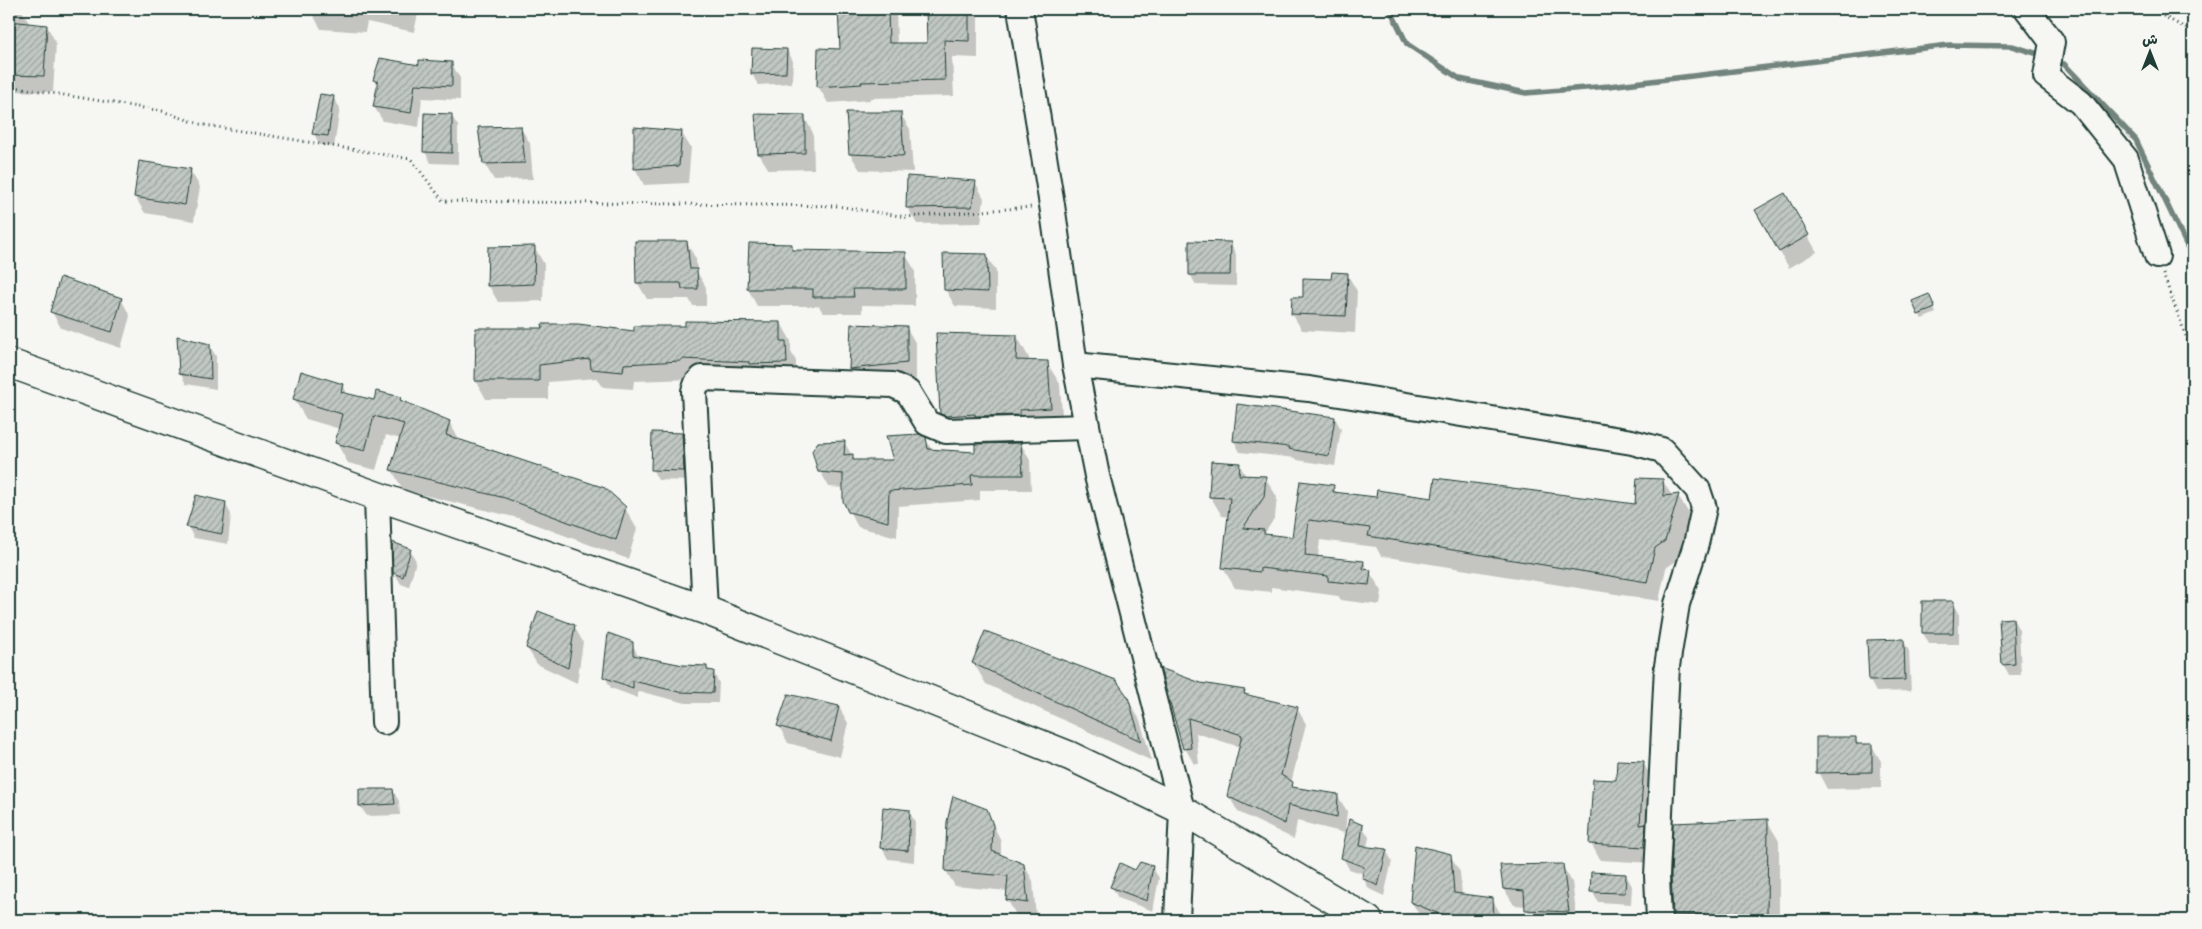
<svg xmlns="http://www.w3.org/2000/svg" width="2202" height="929" font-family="'Architects Daughter','Playpen Sans Arabic',sans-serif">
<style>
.shadow{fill:#0003}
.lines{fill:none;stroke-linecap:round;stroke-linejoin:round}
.stream{stroke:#72847d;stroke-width:5.5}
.building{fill:url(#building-hatch);stroke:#1f3d34}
.minor-casing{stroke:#1f3d34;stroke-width:28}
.major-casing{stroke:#1f3d34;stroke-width:31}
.path{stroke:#1f3d34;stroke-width:3;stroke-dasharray:1 4;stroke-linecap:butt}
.minor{stroke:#f6f6f2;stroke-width:24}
.major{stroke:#f6f6f2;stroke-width:28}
</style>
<defs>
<pattern id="building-hatch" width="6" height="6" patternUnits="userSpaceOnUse" patternTransform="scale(1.25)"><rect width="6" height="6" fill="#c1c8c3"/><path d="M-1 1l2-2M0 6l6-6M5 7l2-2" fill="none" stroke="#9ca49f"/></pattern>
</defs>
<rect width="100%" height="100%" fill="#f6f6f2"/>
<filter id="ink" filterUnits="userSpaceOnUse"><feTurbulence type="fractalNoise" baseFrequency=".02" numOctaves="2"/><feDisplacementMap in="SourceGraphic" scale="10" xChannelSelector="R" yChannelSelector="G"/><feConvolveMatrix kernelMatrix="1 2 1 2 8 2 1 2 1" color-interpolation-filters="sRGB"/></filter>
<g filter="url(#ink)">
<g class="shadow">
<path d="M 9,9 L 21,9 L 30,25 L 47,26 L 56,43 L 53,92 L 9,91 Z"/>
<path d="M 312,9 L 419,9 L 414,32 L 367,22 L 365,32 L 321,29 L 312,13 Z"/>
<path d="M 840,9 L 896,9 L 897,44 L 929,44 L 927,9 L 973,9 L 978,17 L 978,58 L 952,57 L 954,96 L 870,98 L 870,100 L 828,103 L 818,86 L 841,50 Z"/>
<path d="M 753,49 L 787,50 L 793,61 L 792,83 L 758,85 L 752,74 Z"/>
<path d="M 451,63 L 460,78 L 460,100 L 422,98 L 419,127 L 383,121 L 374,107 L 378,86 L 375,80 L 420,67 Z"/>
<path d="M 333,97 L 340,108 L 334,147 L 320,145 L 314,134 Z"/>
<path d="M 900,113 L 910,129 L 913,172 L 860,170 L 850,154 Z"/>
<path d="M 451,115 L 458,126 L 458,164 L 431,163 L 425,152 Z"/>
<path d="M 804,116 L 813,133 L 814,169 L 769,170 L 759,154 Z"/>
<path d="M 520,127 L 530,143 L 533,179 L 494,180 L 484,163 Z"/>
<path d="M 681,132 L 691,148 L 688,183 L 644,185 L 635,168 Z"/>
<path d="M 190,170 L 200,187 L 194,221 L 145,213 L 135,197 Z"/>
<path d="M 975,182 L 984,198 L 981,223 L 917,224 L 907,207 Z"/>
<path d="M 1784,194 L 1817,252 L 1789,268 L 1756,210 Z"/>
<path d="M 686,242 L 696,259 L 697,272 L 706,287 L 706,306 L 693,306 L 689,299 L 647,299 L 637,282 Z"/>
<path d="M 1230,243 L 1236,254 L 1236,286 L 1196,285 L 1190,274 Z"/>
<path d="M 750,244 L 791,245 L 794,251 L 905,254 L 915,270 L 915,306 L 862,305 L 862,313 L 823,313 L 819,306 L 757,306 L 748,289 Z"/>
<path d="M 490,248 L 535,248 L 544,264 L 543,301 L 498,302 L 489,286 Z"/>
<path d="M 986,255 L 996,271 L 996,308 L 955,306 L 945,289 Z"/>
<path d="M 1347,274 L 1357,291 L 1355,333 L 1302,330 L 1292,314 L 1304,299 L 1333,280 Z"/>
<path d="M 121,299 L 130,316 L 121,348 L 61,328 L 52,312 Z"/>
<path d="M 1931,301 L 1936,313 L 1922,319 L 1919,314 Z"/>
<path d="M 686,322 L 781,323 L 791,341 L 791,352 L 796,361 L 796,380 L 691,379 L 634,381 L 633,389 L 603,387 L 597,378 L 548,382 L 548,399 L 486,399 L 476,381 L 635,333 L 686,327 Z"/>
<path d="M 906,327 L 916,344 L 916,379 L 859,385 L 850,369 Z"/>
<path d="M 1017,336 L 1029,358 L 1029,362 L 1047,363 L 1060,384 L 1063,430 L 954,435 L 942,413 Z"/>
<path d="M 209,345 L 216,356 L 216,389 L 186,384 L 180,373 Z"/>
<path d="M 342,385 L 348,395 L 374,402 L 400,398 L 403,403 L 449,422 L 460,441 L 625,508 L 637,529 L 628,559 L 518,518 L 403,490 L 392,470 L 401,439 L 386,435 L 376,470 L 348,463 L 336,442 L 340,429 L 306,419 L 294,399 Z"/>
<path d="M 1335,418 L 1341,429 L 1335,466 L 1297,460 L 1296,458 L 1240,452 L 1234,441 Z"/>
<path d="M 682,434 L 688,445 L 690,481 L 658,480 L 652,469 Z"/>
<path d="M 925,438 L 932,451 L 977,453 L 1021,444 L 1030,460 L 1031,490 L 980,490 L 980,500 L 898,506 L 897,537 L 858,527 L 849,511 L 844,488 L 829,487 L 820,471 L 844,442 L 856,462 L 895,462 Z"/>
<path d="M 1239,464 L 1246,476 L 1265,477 L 1277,497 L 1275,517 L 1265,533 L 1266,535 L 1293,539 L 1333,486 L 1337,494 L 1377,499 L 1636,505 L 1663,481 L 1672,496 L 1678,496 L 1690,515 L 1676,561 L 1666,568 L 1659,601 L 1381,556 L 1376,547 L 1320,540 L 1318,557 L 1363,562 L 1382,591 L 1380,605 L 1340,600 L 1338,596 L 1271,587 L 1271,592 L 1235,588 L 1223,568 L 1229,517 L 1222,516 L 1210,496 Z"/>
<path d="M 225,503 L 231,514 L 228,544 L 194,538 L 188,527 Z"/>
<path d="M 410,550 L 416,561 L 409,587 L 401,584 L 394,572 Z"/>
<path d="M 1953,602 L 1959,613 L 1959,644 L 1929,644 L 1923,633 Z"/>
<path d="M 2013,619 L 2019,630 L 2021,675 L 2009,675 L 2003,664 Z"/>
<path d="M 574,626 L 583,642 L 577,683 L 537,664 L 527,648 Z"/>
<path d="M 1903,640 L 1909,651 L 1911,691 L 1876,692 L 1870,681 Z"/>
<path d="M 632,643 L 639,658 L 682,667 L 707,667 L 709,671 L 713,672 L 719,683 L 718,703 L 686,703 L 638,691 L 638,698 L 611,688 L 605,677 Z"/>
<path d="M 973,662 L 1127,698 L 1140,720 L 1152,761 L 986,684 Z"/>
<path d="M 1162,671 L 1201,685 L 1244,691 L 1247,696 L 1297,708 L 1306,724 L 1291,783 L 1295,789 L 1337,795 L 1347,811 L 1345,833 L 1297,821 L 1294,839 L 1238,812 L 1229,796 L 1240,747 L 1196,733 L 1199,764 L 1194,764 L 1185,748 Z"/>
<path d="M 839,707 L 848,723 L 840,757 L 788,743 L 779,726 Z"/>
<path d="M 1855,738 L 1859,745 L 1871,745 L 1881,761 L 1881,788 L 1827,789 L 1818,772 Z"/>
<path d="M 1643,763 L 1653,779 L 1653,863 L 1600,860 L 1591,843 L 1617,782 Z"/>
<path d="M 392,790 L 399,801 L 400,815 L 367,816 L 360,806 Z"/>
<path d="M 986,810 L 1001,841 L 1001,856 L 1024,865 L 1033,881 L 1036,918 L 1016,915 L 1007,899 L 1008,891 L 955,886 L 946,871 Z"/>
<path d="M 909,811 L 915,822 L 914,862 L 888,859 L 882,848 Z"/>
<path d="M 1767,821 L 1779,841 L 1779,920 L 1674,920 L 1672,876 Z"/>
<path d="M 1362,826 L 1369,837 L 1367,848 L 1386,850 L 1392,861 L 1384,896 L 1369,889 L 1363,878 L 1364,874 L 1349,869 L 1343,858 Z"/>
<path d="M 1450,855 L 1460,872 L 1462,895 L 1492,899 L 1502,916 L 1502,920 L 1426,920 L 1421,918 L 1411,901 Z"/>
<path d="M 1562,865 L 1572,882 L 1577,920 L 1532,920 L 1526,906 L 1514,905 L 1504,889 Z"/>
<path d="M 1152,867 L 1159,878 L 1153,911 L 1118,898 L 1112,887 L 1135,872 Z"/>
<path d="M 1626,875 L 1632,886 L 1631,904 L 1598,902 L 1592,891 Z"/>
</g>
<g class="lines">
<g class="stream">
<path d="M 1390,9 L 1407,44 L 1460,79 L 1526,93 L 1609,86 L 1949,45 L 2012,46 L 2035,53"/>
<path d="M 2064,64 L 2136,140 L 2188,248 L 2193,265"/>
</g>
</g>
<g class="building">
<path d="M 838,9 L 888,9 L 889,43 L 927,43 L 926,9 L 969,9 L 969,41 L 944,40 L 945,80 L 861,82 L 862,84 L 817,87 L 818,48 L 840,49 Z"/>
<path d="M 9,21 L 47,25 L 44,76 L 9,75 Z"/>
<path d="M 752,48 L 787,49 L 786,73 L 751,74 Z"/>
<path d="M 380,58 L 419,65 L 419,60 L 452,62 L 452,86 L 415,84 L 411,113 L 373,107 L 378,82 L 373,80 Z"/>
<path d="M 320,94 L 334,96 L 328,136 L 312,134 Z"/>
<path d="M 846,112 L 901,112 L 904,156 L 849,154 Z"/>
<path d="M 424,113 L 452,114 L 452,153 L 423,152 Z"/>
<path d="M 755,114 L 805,115 L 805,153 L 758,154 Z"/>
<path d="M 521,126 L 525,163 L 483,164 L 478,127 Z"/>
<path d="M 634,127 L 682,131 L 679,166 L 634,169 Z"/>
<path d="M 139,161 L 191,169 L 185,205 L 134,197 Z"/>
<path d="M 907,176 L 976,181 L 972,207 L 906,208 Z"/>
<path d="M 1785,193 L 1809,235 L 1779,252 L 1755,210 Z"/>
<path d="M 635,241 L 687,241 L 690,269 L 697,269 L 698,289 L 682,289 L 681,283 L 636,283 Z"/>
<path d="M 1189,241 L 1231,242 L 1230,275 L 1189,275 Z"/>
<path d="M 749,243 L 792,244 L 792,250 L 906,252 L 906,289 L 853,289 L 854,297 L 813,297 L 813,289 L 747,289 Z"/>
<path d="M 535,246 L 534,284 L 487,286 L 488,247 Z"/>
<path d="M 943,253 L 987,254 L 988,292 L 944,290 Z"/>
<path d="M 1332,272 L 1348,273 L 1346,316 L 1291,314 L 1292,297 L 1303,297 L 1303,278 L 1331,279 Z"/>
<path d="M 60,277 L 122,298 L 112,332 L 50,312 Z"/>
<path d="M 1929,294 L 1935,308 L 1918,315 L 1912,301 Z"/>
<path d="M 685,321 L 781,322 L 781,341 L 786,341 L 787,363 L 749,364 L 749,362 L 681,359 L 681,361 L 624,364 L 623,372 L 591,369 L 590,359 L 539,365 L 539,381 L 475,381 L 476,328 L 543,328 L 542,324 L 578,324 L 634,331 L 634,326 L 685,326 Z"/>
<path d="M 851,324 L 907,326 L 907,363 L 849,369 Z"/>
<path d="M 936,333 L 1017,335 L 1016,360 L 1048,361 L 1051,408 L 1020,410 L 1020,415 L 975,416 L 975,414 L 946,416 L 940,414 Z"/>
<path d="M 177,336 L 210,344 L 211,379 L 179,374 Z"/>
<path d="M 301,371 L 343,384 L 341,392 L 374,400 L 376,391 L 401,397 L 400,400 L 450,421 L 446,435 L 605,488 L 626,507 L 616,540 L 505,498 L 390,470 L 404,424 L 374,416 L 365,451 L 335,443 L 342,414 L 293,399 Z"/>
<path d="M 1237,404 L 1335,417 L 1329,456 L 1289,449 L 1290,447 L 1233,441 Z"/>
<path d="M 652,432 L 682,433 L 684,471 L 651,470 Z"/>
<path d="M 920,434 L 926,437 L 928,449 L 975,452 L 975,444 L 1021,443 L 1023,475 L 971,475 L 972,485 L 889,491 L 888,522 L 848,512 L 843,501 L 843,474 L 818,472 L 812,451 L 818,442 L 845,441 L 844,455 L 853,454 L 853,460 L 893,460 L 886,436 Z"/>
<path d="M 1211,461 L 1240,463 L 1239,475 L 1266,476 L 1264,497 L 1243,528 L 1264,530 L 1264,534 L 1292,537 L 1300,481 L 1334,485 L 1333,492 L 1376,497 L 1377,490 L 1432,498 L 1435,478 L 1635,504 L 1637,478 L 1663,479 L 1664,496 L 1679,494 L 1665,541 L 1655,548 L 1647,582 L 1368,536 L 1370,528 L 1309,520 L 1305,555 L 1364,561 L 1363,569 L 1371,570 L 1369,585 L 1328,581 L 1328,576 L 1260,568 L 1260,572 L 1222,568 L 1230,498 L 1209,497 Z"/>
<path d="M 196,495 L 226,502 L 222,534 L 186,527 Z"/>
<path d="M 392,542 L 411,549 L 403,577 L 393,573 Z"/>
<path d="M 1922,601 L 1954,601 L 1953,633 L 1922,633 Z"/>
<path d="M 538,611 L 575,625 L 568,668 L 526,648 Z"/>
<path d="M 2013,618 L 2015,664 L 2002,665 L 1999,619 Z"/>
<path d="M 985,631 L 1116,680 L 1128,697 L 1141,741 L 972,663 Z"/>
<path d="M 608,633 L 633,642 L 633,655 L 683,665 L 707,666 L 707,670 L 714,671 L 713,693 L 679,692 L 633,681 L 633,688 L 603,677 Z"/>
<path d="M 1904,639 L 1905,680 L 1869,681 L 1867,640 Z"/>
<path d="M 1160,668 L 1201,683 L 1245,690 L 1244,694 L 1298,707 L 1281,775 L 1293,782 L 1292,787 L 1338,794 L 1337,817 L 1288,805 L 1285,824 L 1227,796 L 1242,735 L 1188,718 L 1191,748 L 1183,749 Z"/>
<path d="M 788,694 L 839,706 L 831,741 L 777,726 Z"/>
<path d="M 1816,737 L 1856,737 L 1856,744 L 1872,744 L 1872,772 L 1816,773 Z"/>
<path d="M 1617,760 L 1644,761 L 1640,825 L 1646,824 L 1645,847 L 1589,844 L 1593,779 L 1616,780 Z"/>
<path d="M 359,789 L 393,789 L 395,804 L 359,806 Z"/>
<path d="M 953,796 L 987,809 L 993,825 L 992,851 L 1024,864 L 1028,903 L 1006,900 L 1008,876 L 945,871 L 947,822 Z"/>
<path d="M 883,807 L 910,810 L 908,851 L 880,848 Z"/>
<path d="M 1349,819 L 1363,825 L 1360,846 L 1387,849 L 1378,886 L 1362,878 L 1364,867 L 1341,858 Z"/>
<path d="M 1768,819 L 1767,918 L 1673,915 L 1671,876 L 1673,823 Z"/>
<path d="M 1415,845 L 1451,854 L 1454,893 L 1493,898 L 1494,920 L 1454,920 L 1410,902 Z"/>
<path d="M 1140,862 L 1153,866 L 1147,901 L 1110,887 L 1120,863 L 1135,870 Z"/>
<path d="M 1563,864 L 1569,912 L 1525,910 L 1524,891 L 1503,889 L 1500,865 Z"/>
<path d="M 1591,872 L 1626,874 L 1625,893 L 1590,892 Z"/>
</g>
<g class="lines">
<g class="minor-casing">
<g id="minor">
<path d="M 1020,9 L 1052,205 L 1075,365 L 1097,476 L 1182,810 L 1177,920"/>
<path d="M 2027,9 L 2052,42 L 2046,76 L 2081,103 L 2126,159 L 2157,256"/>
<path d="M 1075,365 L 1309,389 L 1632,442 L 1662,450 L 1698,490 L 1704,508 L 1696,544 L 1677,604 L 1667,666 L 1657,876 L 1659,920"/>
<path d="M 377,496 L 384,722"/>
<path d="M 705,610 L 694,391 L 697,383 L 702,378 L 893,385 L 908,392 L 927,423 L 946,431 L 1087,427"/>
</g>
</g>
<g class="major-casing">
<path id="major" d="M 9,363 L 377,496 L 705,610 L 1070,756 L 1182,810 L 1368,920"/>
</g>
<g class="path">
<path d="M 2150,9 L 2193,32"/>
<path d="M 9,86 L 162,111 L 199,124 L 411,159 L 443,201 L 837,206 L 906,217 L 1032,207"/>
<path d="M 2163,274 L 2193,355"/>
</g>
<use href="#minor" class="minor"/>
<use href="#major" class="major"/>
</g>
</g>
<rect width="2202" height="929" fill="none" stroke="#f6f6f2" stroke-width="30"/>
<rect x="15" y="15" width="2172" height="899" fill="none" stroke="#1f3d34" stroke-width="2" filter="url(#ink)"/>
<g transform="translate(2150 52)" stroke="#f6f6f2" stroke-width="4" paint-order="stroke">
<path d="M0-4L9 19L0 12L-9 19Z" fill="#1f3d34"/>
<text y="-8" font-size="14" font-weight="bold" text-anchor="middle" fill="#1f3d34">ش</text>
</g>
</svg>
